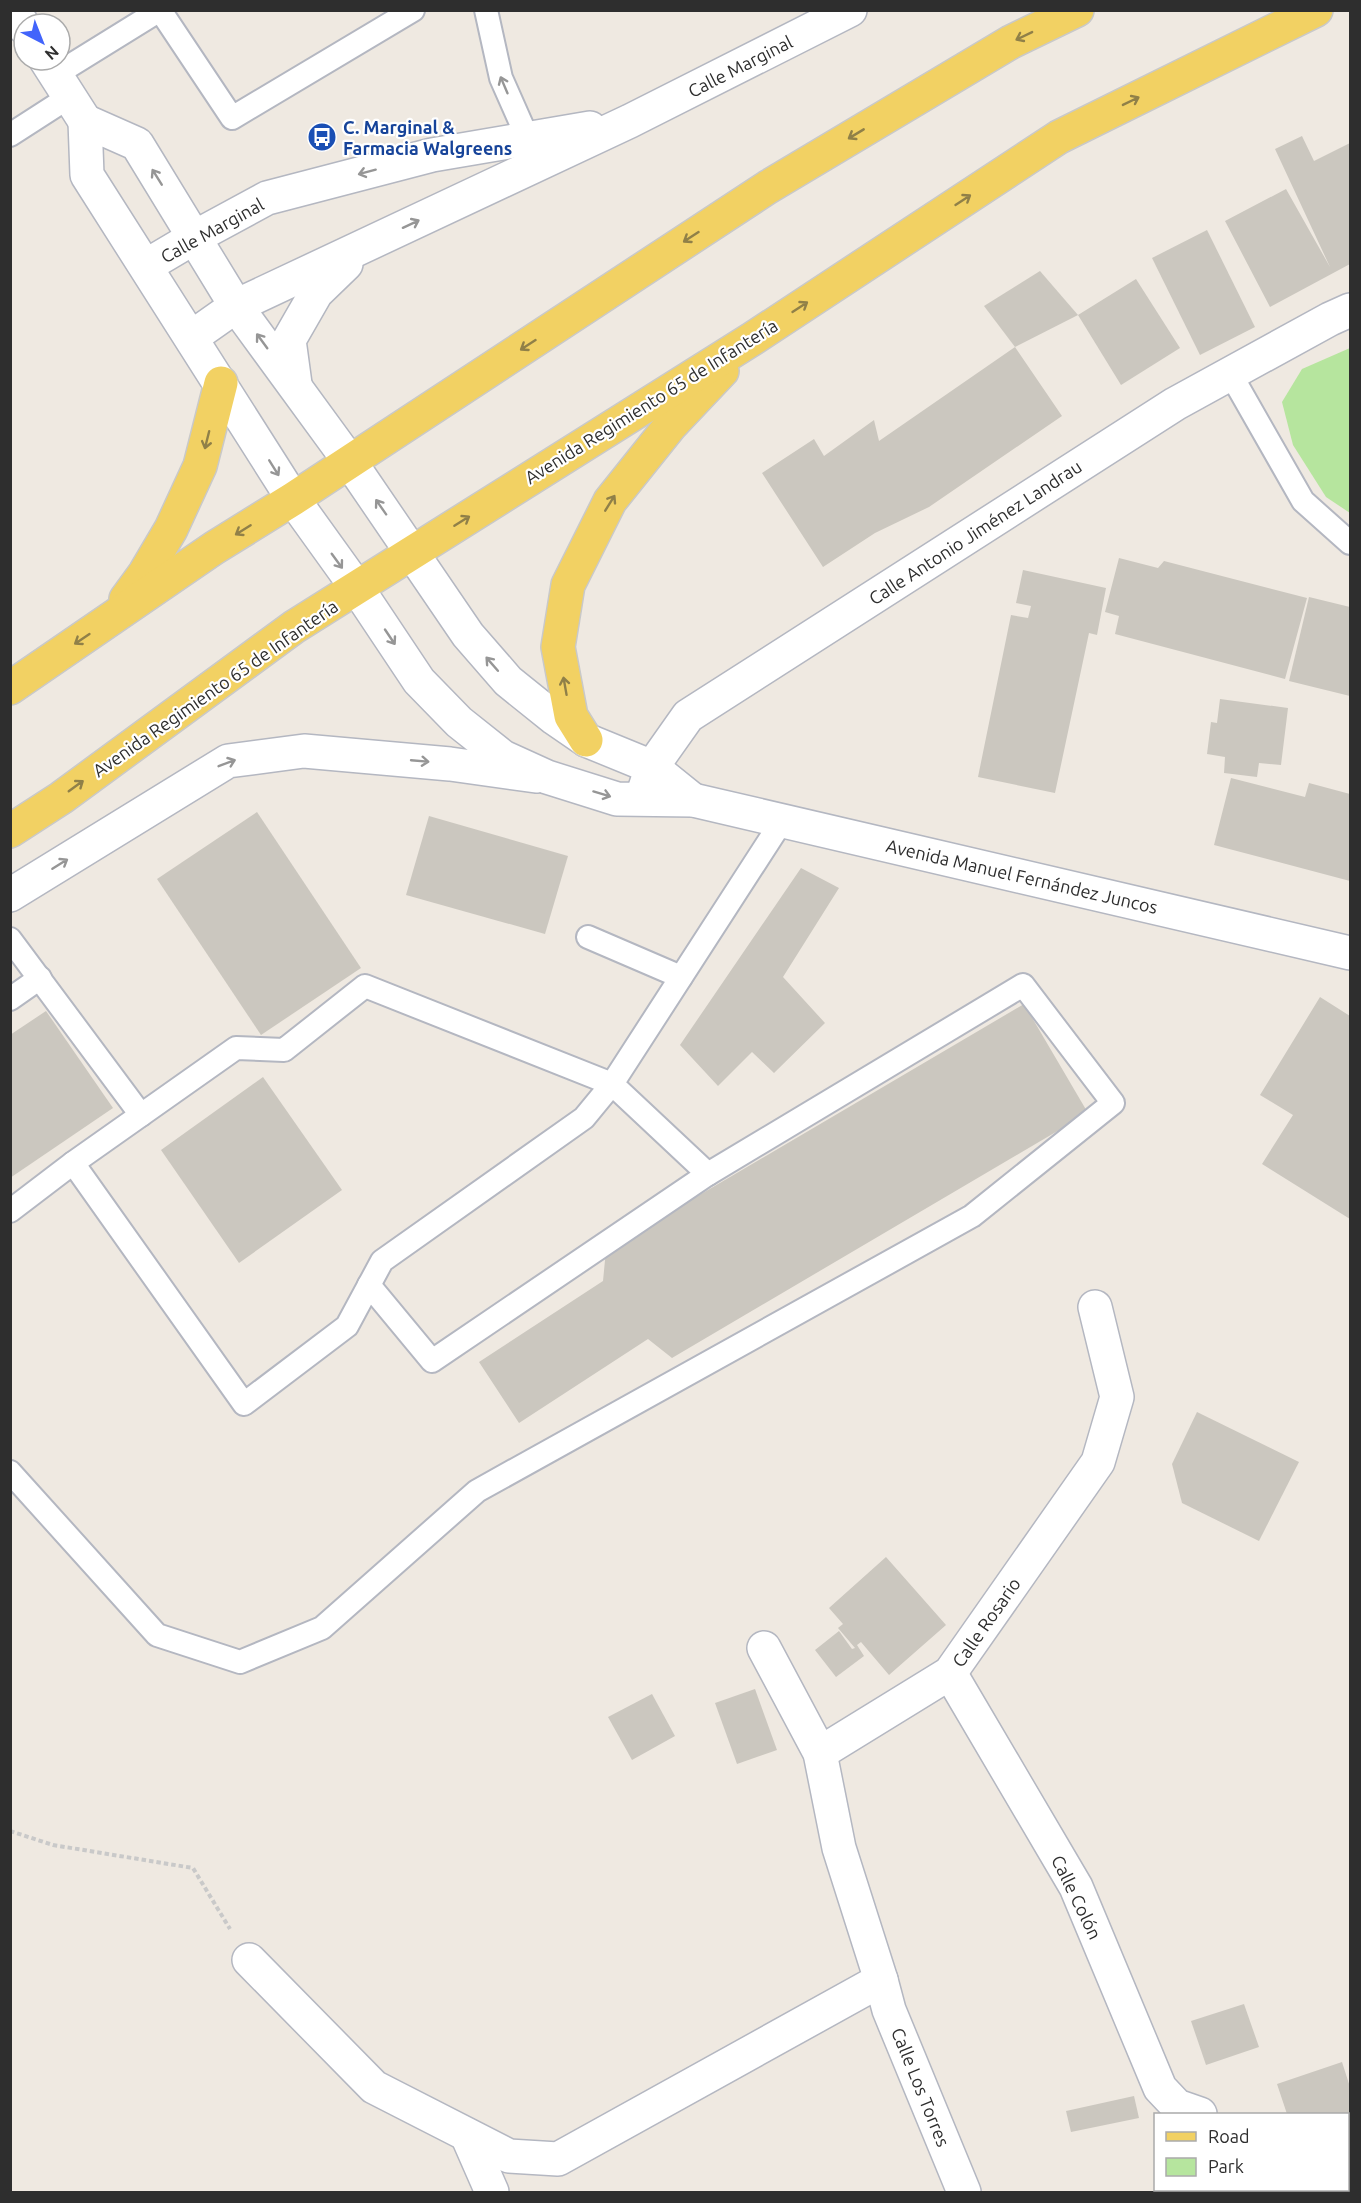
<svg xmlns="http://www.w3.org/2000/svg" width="1361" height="2203" font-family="Ubuntu,sans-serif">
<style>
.green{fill:#b6e59e}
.building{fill:#cbc7bf}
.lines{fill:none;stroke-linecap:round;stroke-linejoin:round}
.service-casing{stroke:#b4b7c1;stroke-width:26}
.minor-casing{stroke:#b4b7c1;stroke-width:36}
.tertiary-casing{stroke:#b4b7c1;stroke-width:36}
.primary-casing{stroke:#c9c9c9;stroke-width:36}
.path{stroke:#c9c9c9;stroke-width:4;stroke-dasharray:4.5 3;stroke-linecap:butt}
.service{stroke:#fff;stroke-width:22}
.minor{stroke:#fff;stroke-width:33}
.tertiary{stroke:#fff;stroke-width:33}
.primary{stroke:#f2d163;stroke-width:33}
.oneway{stroke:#908048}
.oneway2{stroke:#969696}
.labels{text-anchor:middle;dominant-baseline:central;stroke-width:4.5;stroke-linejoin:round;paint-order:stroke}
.street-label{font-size:18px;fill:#2e2e2e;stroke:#fff}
.transit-label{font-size:18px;font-weight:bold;fill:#164399;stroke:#fff;text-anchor:start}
</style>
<rect width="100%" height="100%" fill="#efe9e1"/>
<path class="green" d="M 1350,348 L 1350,513 L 1326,497 L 1293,445 L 1282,402 L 1302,369 Z"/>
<g class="building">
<path d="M 1302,136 L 1314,161 L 1350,143 L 1350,264 L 1270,307 L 1225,221 L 1286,189 L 1330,267 L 1275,149 Z"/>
<path d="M 1207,230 L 1255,327 L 1200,355 L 1152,258 Z"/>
<path d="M 1040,271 L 1078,315 L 1015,347 L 984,306 Z"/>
<path d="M 1136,279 L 1180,348 L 1121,385 L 1078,315 Z"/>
<path d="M 1015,347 L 1062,416 L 929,507 L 875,533 L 823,567 L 762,473 L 814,439 L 824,456 L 874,420 L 879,441 Z"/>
<path d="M 1119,558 L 1158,568 L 1164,561 L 1307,598 L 1285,679 L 1115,634 L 1119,616 L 1105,612 Z"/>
<path d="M 1023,570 L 1106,588 L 1097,635 L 1089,633 L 1055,793 L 978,777 L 1011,615 L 1028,618 L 1031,606 L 1016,603 Z"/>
<path d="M 1309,597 L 1350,607 L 1350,696 L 1289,681 Z"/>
<path d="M 1220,699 L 1288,708 L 1281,765 L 1259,763 L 1257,777 L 1224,773 L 1225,757 L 1207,754 L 1211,722 L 1217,723 Z"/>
<path d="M 1231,778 L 1305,797 L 1309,783 L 1350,794 L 1350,881 L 1214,845 Z"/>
<path d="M 257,812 L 361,968 L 261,1035 L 157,879 Z"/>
<path d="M 429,816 L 568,856 L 545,934 L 406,895 Z"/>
<path d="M 801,868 L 839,888 L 783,977 L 825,1023 L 774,1073 L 752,1052 L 718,1086 L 680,1045 Z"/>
<path d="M 1320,997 L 1350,1016 L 1350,1219 L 1262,1164 L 1293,1115 L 1260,1095 Z"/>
<path d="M 1024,1004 L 1088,1113 L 672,1358 L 648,1339 L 519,1423 L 479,1362 L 603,1281 L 606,1250 Z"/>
<path d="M 46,1011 L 113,1108 L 10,1178 L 10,1035 Z"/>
<path d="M 263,1077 L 342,1190 L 239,1263 L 161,1150 Z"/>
<path d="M 1197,1412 L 1299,1462 L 1259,1541 L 1182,1503 L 1172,1464 Z"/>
<path d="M 886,1557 L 946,1625 L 889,1675 L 861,1642 L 857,1645 L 864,1656 L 836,1677 L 815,1650 L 839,1631 L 852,1649 L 855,1648 L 838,1628 L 843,1624 L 829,1608 Z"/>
<path d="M 755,1689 L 777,1750 L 737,1764 L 715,1703 Z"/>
<path d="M 652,1694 L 675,1736 L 632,1760 L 608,1717 Z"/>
<path d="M 1244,2004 L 1259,2047 L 1206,2065 L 1191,2021 Z"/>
<path d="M 1342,2062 L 1350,2087 L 1350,2174 L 1348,2175 L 1348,2114 L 1287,2114 L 1277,2084 Z"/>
<path d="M 1134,2096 L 1139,2118 L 1071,2132 L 1066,2111 Z"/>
</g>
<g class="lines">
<g class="service-casing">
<g id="service">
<path d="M 160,10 L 232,118 L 413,10"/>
<path d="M 486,10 L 501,78 L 528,139"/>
<path d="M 55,75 L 160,10"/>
<path d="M 10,135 L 69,97"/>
<path d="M 1230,373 L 1303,501 L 1350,543"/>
<path d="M 588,937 L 681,977"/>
<path d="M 10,939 L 141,1115"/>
<path d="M 10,999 L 40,978"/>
<path d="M 708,1174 L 612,1084 L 365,986 L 284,1050 L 236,1048 L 73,1163 L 244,1404 L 347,1326 L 382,1261 L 584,1118 L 612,1084 L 782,821"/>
<path d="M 10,1211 L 73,1163"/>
<path d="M 10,1472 L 157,1635 L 240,1662 L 322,1628 L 477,1491 L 972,1216 L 1113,1103 L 1023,985 L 708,1174 L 432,1361 L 369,1285"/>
</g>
</g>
<g class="minor-casing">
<g id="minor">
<path d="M 14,10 L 24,27"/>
<path d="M 46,60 L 85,121"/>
<path d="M 146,266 L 195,237 L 267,198 L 432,155 L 590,128"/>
<path d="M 192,337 L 236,306 L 630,121 L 850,10"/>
<path d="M 295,384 L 289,340 L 316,293 L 346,264"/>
<path d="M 293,499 L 87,175 L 85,121 L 137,144 L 236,306 L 350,462"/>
<path d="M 643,794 L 652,767 L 688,716 L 1175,404 L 1330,319 L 1350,310"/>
<path d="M 10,895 L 228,761 L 304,751 L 450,764 L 536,776"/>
<path d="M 950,1673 L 1076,1887 L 1160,2088 L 1177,2106 L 1200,2114"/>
<path d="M 820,1753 L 950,1673 L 1098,1462 L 1117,1397 L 1095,1307"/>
<path d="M 249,1960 L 374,2087 L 509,2156 L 558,2159 L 881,1980 L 839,1848 L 820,1753 L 764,1648"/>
<path d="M 881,1980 L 889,2010 L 964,2192"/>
<path d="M 467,2135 L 492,2192"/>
<path d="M 1278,2190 L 1279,2192"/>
<path d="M 1339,2192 L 1350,2189"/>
</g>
</g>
<g class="tertiary-casing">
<g id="tertiary">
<path d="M 350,462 L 468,635 L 508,681 L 554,718 L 586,740 L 652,767 L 693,800"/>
<path d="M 293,499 L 357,588 L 419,681 L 459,722 L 503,757 L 547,777 L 617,799 L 693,800 L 1350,953"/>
</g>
</g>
<g class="primary-casing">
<g id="primary">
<path d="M 126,599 L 145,573 L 171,529 L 200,466 L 221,383"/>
<path d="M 10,688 L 214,548 L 293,499 L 768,187 L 1011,42 L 1077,10"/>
<path d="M 586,740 L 571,716 L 558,647 L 568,585 L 610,501 L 670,426 L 722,371"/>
<path d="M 10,831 L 61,798 L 294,627 L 752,339 L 1059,137 L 1316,10"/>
</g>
</g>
<path class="path" d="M 10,1831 L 53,1845 L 193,1868 L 230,1929"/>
<use href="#service" class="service"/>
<use href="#minor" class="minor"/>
<use href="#tertiary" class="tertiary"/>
<use href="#primary" class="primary"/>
</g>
<defs><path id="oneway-shaft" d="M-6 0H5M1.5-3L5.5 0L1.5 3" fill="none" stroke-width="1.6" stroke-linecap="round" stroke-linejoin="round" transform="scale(1.5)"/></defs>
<g class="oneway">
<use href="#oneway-shaft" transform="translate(1024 36) rotate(154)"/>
<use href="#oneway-shaft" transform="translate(1131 101) rotate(-26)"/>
<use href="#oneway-shaft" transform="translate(856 134) rotate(149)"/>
<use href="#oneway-shaft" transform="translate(963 200) rotate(-33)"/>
<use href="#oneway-shaft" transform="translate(691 237) rotate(147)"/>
<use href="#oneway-shaft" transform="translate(800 307) rotate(-33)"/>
<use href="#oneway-shaft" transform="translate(528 345) rotate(147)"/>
<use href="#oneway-shaft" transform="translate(207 440) rotate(104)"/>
<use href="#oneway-shaft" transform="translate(610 503) rotate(-58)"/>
<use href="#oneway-shaft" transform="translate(462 521) rotate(-32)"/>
<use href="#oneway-shaft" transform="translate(243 530) rotate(148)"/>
<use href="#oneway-shaft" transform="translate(82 639) rotate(146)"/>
<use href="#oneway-shaft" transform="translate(565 686) rotate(-100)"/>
<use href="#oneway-shaft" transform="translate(76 786) rotate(-36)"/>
</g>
<g class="oneway2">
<use href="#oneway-shaft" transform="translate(504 85) rotate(-113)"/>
<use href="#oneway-shaft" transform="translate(367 172) rotate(165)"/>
<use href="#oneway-shaft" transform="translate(157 177) rotate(-122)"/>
<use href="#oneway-shaft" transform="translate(411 224) rotate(-25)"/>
<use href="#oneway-shaft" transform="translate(262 341) rotate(-126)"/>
<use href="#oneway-shaft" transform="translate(274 468) rotate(58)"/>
<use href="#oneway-shaft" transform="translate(381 507) rotate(-125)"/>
<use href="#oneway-shaft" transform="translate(337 561) rotate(54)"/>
<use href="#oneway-shaft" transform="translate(390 637) rotate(56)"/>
<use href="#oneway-shaft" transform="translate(492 664) rotate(-131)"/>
<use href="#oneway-shaft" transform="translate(420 761) rotate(5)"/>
<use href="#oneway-shaft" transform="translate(227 763) rotate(-21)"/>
<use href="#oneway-shaft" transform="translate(602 794) rotate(17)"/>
<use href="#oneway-shaft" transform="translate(60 864) rotate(-32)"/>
</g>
<defs>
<g id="bus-disc" transform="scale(1.5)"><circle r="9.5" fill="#1a4fb4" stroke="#fff"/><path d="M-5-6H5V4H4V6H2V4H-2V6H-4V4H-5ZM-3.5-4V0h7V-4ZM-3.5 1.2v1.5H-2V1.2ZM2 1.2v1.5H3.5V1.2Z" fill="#fff"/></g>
</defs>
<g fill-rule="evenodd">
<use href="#bus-disc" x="322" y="137"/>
</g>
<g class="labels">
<g class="street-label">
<text transform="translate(740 66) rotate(-27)">Calle Marginal</text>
<text transform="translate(212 230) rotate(-29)">Calle Marginal</text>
<text transform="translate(651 401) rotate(-32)">Avenida Regimiento 65 de Infantería</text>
<text transform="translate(975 532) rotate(-33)">Calle Antonio Jiménez Landrau</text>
<text transform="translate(215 688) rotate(-35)">Avenida Regimiento 65 de Infantería</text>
<text transform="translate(1022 876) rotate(13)">Avenida Manuel Fernández Juncos</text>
<text transform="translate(986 1622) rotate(-55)">Calle Rosario</text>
<text transform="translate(1077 1897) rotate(64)">Calle Colón</text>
<text transform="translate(921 2087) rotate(68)">Calle Los Torres</text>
</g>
<g class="transit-label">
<text x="343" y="127">C. Marginal &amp;<tspan x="343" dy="21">Farmacia Walgreens</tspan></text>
</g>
</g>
<rect width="1361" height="2203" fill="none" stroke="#2e2e2e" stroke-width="24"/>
<rect x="1154" y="2113" width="195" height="78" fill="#ffffff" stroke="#ababab" stroke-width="1.5"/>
<rect x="1166" y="2132" width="30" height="9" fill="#f2d163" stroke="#ababab" stroke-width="1.5"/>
<text x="1208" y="2143" font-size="18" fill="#2e2e2e">Road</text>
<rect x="1166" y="2158" width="30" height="18" fill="#b6e59e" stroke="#ababab" stroke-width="1.5"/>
<text x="1208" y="2173" font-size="18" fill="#2e2e2e">Park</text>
<g transform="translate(42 42) rotate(138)"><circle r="28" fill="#ffffff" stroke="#ababab" stroke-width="1.5"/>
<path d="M0-4.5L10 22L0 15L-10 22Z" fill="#4264fb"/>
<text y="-9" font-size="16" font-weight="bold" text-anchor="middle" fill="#2e2e2e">N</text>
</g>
</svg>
